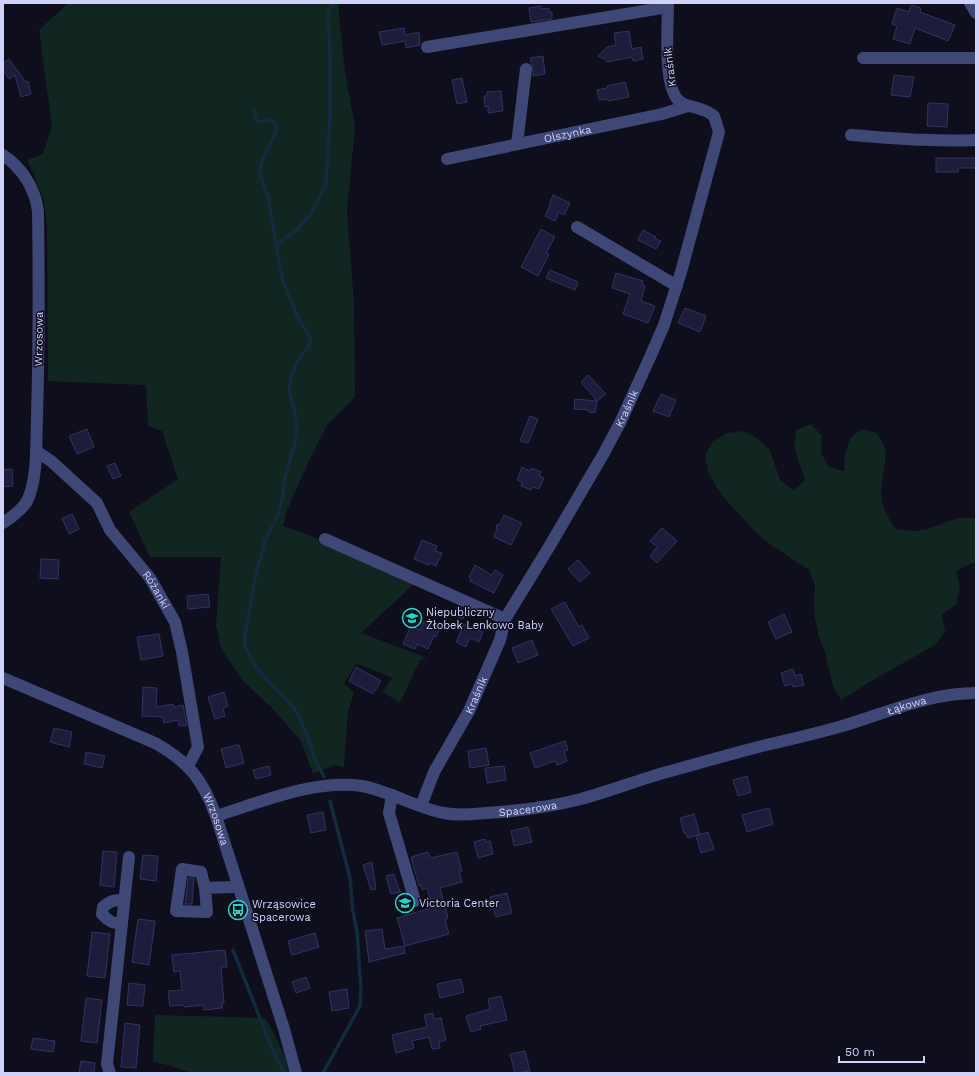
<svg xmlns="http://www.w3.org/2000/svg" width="979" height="1076" font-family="'Work Sans',sans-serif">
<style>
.green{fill:#122621}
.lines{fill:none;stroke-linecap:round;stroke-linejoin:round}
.stream{stroke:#122b3d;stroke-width:3.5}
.building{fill:#1d1d3b;stroke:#323264}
.minor{stroke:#3f4776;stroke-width:12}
.labels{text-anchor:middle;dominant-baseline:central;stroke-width:3;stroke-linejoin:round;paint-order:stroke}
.street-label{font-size:11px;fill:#d0d3f9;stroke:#0e0e1d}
.poi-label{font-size:11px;fill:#d0d3f9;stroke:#0e0e1d;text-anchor:start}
</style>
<rect width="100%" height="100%" fill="#0e0e1d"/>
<g class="green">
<path d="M 68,3 L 339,3 L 339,18 L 345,72 L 355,127 L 347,210 L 354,305 L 355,397 L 327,425 L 308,463 L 287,510 L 283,526 L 311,536 L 414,584 L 361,633 L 427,658 L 420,660 L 400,703 L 383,692 L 392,678 L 367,667 L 356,664 L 344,684 L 354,692 L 348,712 L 344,767 L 334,765 L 313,774 L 301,741 L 273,709 L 242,680 L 221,648 L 216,625 L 221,557 L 150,557 L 129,512 L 178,479 L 162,431 L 148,426 L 146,385 L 48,381 L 47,225 L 44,201 L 33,172 L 27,160 L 43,154 L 52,126 L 39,30 Z"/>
<path d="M 811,424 L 822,436 L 821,453 L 829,467 L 844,471 L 845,454 L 850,438 L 862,429 L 877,433 C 879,438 883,442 885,447 C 886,453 885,463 884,468 C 879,495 880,508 896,529 L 913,531 L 928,529 L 958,518 L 976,518 L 976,563 L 972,563 L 956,571 L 960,587 L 956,604 L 942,615 L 945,632 L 935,645 L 871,681 L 841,700 L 833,686 L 825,652 L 819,637 L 815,619 L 814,603 L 815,586 L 809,570 L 764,540 L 752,528 L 728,502 L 717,488 L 708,472 L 705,455 L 713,441 L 728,433 L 743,431 L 758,439 L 770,450 L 780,480 L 793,490 L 805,480 L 794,447 L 796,430 Z"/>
<path d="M 155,1015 L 265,1018 C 275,1035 285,1053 289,1073 L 194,1073 L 153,1061 Z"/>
</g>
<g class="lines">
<g class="stream">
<path d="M 254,110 L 255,118 L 259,122 L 271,120 L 276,125 L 276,131 L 262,162 L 259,173 L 268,196 L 276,245 L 283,281 L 298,318 L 310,337 L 311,343 L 298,360 L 291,376 L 289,389 L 297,422 L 296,439 L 284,481 L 283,496 L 277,517 L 265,540 L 255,579 L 244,640 L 246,649 L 258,670 L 291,704 L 298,714 L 309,741 L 315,759 L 324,777"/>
<path d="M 276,245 L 297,230 L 310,215 L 326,184 L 330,117 L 330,56 L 328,15 L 332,3"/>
<path d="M 233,950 L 271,1046 L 284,1073"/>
<path d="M 323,1073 L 360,1006 L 361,991 L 357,931 L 353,912 L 350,878 L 330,801"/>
</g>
</g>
<g class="building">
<path d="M 911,5 L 921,8 L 920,12 L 955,25 L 948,41 L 915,28 L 910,44 L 893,39 L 897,26 L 892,24 L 897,8 L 909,12 Z"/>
<path d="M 541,6 L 541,9 L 549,8 L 549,12 L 552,12 L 552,19 L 531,22 L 529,8 Z"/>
<path d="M 404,28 L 405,35 L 419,32 L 420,45 L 406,48 L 405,41 L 382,45 L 379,32 Z"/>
<path d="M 629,31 L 632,49 L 641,47 L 643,59 L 633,61 L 632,57 L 607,62 L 606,60 L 598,56 L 607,47 L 616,45 L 614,33 Z"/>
<path d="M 543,56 L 545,74 L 533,76 L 533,70 L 530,58 Z"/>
<path d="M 9,59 L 26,82 L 28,81 L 31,94 L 21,97 L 15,75 L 9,79 L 3,70 L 3,63 Z"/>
<path d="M 894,75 L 914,77 L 910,97 L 891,95 Z"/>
<path d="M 462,78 L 467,102 L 457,104 L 452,80 Z"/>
<path d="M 625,82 L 629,97 L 608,101 L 607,99 L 599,100 L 597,90 L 607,88 L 607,86 Z"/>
<path d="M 501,91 L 503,111 L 488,113 L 488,106 L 485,107 L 484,96 L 487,96 L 487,92 Z"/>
<path d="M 928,103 L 948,104 L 947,127 L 927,126 Z"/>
<path d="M 936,158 L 976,158 L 976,168 L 958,168 L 958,172 L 936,172 Z"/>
<path d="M 553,195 L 570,203 L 564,215 L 559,212 L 555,221 L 545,216 L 550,206 L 549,205 Z"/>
<path d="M 541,229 L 555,237 L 546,253 L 549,254 L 538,276 L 521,267 Z"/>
<path d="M 643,230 L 656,237 L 655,239 L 661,241 L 656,249 L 638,240 Z"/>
<path d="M 550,270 L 578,282 L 575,290 L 546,278 Z"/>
<path d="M 616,273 L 643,281 L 642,285 L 645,286 L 641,301 L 655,306 L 648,323 L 623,314 L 630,294 L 612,288 Z"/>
<path d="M 685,308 L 706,316 L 700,332 L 678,323 Z"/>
<path d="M 588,375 L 606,394 L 597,401 L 581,382 Z"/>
<path d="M 661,394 L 676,400 L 669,417 L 653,411 Z"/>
<path d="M 575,399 L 597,401 L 595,413 L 589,412 L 588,410 L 574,409 Z"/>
<path d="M 530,416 L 538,419 L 528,443 L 520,441 Z"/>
<path d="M 87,429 L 94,447 L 77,454 L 69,436 Z"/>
<path d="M 115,463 L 121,476 L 113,479 L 107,466 Z"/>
<path d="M 522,467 L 530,471 L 531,468 L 541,472 L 539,476 L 544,478 L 539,489 L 533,487 L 531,490 L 521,486 L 522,482 L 517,480 Z"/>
<path d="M 12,469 L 13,486 L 3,487 L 3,470 Z"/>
<path d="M 72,514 L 79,529 L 69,534 L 62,518 Z"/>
<path d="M 504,515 L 522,523 L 511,545 L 494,537 L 497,529 L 496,525 L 500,524 Z"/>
<path d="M 662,528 L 677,541 L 657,563 L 650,556 L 657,547 L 650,541 Z"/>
<path d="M 422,540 L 437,546 L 435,551 L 442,553 L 436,566 L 430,563 L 429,565 L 414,559 Z"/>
<path d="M 41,559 L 59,560 L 58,579 L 40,578 Z"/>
<path d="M 578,560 L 590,573 L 580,582 L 568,569 Z"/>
<path d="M 475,565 L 492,575 L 495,570 L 503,575 L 494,593 L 470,581 L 471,579 L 469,577 Z"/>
<path d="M 208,594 L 210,607 L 188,609 L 187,596 Z"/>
<path d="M 565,602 L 579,627 L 582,625 L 589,638 L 573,646 L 551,609 Z"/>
<path d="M 457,607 L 466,611 L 463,619 L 453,615 Z"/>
<path d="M 784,614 L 792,632 L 776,639 L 768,622 Z"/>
<path d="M 424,621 L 440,628 L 436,637 L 434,636 L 428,649 L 417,644 L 415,649 L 403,644 L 411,626 L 420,630 Z"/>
<path d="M 464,624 L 483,632 L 479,642 L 470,638 L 466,647 L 456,642 Z"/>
<path d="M 159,634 L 163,656 L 141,660 L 137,637 Z"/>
<path d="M 532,640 L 538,655 L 518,663 L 512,648 Z"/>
<path d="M 356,667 L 381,681 L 373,694 L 349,681 Z"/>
<path d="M 793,669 L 795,676 L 801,674 L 804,685 L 793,687 L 792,684 L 785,686 L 781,673 Z"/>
<path d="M 143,687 L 157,688 L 156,707 L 173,704 L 174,707 L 183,705 L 187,725 L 179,726 L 178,720 L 164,723 L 163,717 L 142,716 Z"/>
<path d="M 224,692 L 228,706 L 223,708 L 225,716 L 215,719 L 208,697 Z"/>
<path d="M 54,728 L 72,732 L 69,747 L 50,742 Z"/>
<path d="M 565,741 L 568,750 L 564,751 L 567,761 L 557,765 L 555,761 L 535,768 L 530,753 Z"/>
<path d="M 236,745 L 239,745 L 244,763 L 226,768 L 221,749 Z"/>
<path d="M 486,748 L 489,765 L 470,768 L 468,751 Z"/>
<path d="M 86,752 L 105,756 L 102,768 L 84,764 Z"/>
<path d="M 269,766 L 271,775 L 256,779 L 253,770 Z"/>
<path d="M 504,766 L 506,780 L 487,783 L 485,768 Z"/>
<path d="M 747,776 L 751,792 L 738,796 L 733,780 Z"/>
<path d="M 769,808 L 773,824 L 747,832 L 742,815 Z"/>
<path d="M 323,812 L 326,830 L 311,833 L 307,815 Z"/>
<path d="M 694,814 L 700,834 L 688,838 L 686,833 L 684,833 L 680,818 Z"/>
<path d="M 528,827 L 532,842 L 514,846 L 511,831 Z"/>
<path d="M 708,832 L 714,849 L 701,853 L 696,836 Z"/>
<path d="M 485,839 L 486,842 L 490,841 L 493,854 L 478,858 L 474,842 Z"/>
<path d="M 103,851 L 117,852 L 114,887 L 100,885 Z"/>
<path d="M 428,852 L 430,858 L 457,852 L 462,871 L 459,871 L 462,882 L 440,888 L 448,918 L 445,920 L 449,934 L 405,946 L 397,918 L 431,908 L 430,905 L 432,905 L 427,888 L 422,890 L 421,885 L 419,886 L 411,857 Z"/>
<path d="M 143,855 L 158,856 L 156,881 L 140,879 Z"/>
<path d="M 372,862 L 376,889 L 371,890 L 363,865 Z"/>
<path d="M 394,874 L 400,892 L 391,894 L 386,876 Z"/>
<path d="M 188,878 L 194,878 L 192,904 L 185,904 Z"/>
<path d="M 507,893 L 512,913 L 496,917 L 490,897 Z"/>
<path d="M 138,919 L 155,921 L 149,965 L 132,962 Z"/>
<path d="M 382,929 L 385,949 L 404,946 L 405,953 L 369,962 L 365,931 Z"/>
<path d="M 92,932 L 110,934 L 105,978 L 87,976 Z"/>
<path d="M 315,933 L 319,947 L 292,955 L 288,941 Z"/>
<path d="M 225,950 L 227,967 L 221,967 L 224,1003 L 222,1003 L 222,1008 L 204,1010 L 204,1005 L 184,1007 L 183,1005 L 170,1006 L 168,991 L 182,990 L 180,971 L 174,972 L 172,955 Z"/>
<path d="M 306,977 L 310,988 L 296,993 L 292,982 Z"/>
<path d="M 461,979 L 464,992 L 440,998 L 437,984 Z"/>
<path d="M 129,983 L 145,985 L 143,1006 L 127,1005 Z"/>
<path d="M 347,989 L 349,1008 L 332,1011 L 329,992 Z"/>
<path d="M 501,996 L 507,1020 L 480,1026 L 481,1029 L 471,1032 L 466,1016 L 490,1009 L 488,999 Z"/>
<path d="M 86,998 L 102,1000 L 97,1043 L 81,1041 Z"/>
<path d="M 433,1013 L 434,1019 L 441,1018 L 446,1040 L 439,1042 L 440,1048 L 432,1049 L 429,1037 L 412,1041 L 414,1048 L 396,1053 L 392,1035 L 427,1027 L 424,1015 Z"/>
<path d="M 125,1023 L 140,1025 L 136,1068 L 121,1067 Z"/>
<path d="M 33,1038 L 55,1041 L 53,1052 L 31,1049 Z"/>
<path d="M 525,1051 L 530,1071 L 515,1073 L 510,1054 Z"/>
<path d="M 81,1061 L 95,1063 L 94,1073 L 79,1073 Z"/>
</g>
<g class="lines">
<g class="minor">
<path d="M 970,3 L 976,13"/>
<path d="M 427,47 L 668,7"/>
<path d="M 863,58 L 976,58"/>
<path d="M 851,135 C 893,138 934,142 976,140"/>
<path d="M 517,144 L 526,69"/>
<path d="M 3,155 C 22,168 35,188 38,211 C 39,280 39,348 37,417 C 36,440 38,480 27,501 C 22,510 12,517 3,523"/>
<path id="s1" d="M 447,159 L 662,114 L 688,106"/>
<path d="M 577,227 L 677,286"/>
<path id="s2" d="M 36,451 L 51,461 L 97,503 L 110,530 L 150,578 L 175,622 L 182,652 L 198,747 L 188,766"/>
<path d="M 325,539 L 505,619"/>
<path id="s3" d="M 3,678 L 155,743 C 189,762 203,780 216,816 L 284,1029 L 296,1073"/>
<path d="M 392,795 L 389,813 L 415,901"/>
<path id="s4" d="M 421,806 L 434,772 L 469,711 L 500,640 L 505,619 L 549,547 L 604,453 L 620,423 L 651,355 L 664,325 L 681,272 L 719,132 L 714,116 C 711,114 707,111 703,110 C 694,106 685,107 678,100 C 663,84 668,25 668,3"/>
<path id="s5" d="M 216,816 C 261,802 315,779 362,786 C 390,791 416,808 444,813 C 459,816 473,814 487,813 C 519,811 550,807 581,799 C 610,791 638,780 667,772 C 699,763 731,754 762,746 C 788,740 814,734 839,727 C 884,714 928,693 976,693"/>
<path d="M 205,888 L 201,872 L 182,869 L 176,911 L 207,912 L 205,888 L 232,887 L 238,885"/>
<path d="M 122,924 C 112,923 108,921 102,914 L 103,907 C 110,901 115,899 124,901"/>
<path d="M 110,1073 L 107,1064 L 129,857"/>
</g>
</g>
<defs>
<g id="school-ring" transform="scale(1)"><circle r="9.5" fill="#0e0e1d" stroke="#1cd9c9" stroke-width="1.5"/><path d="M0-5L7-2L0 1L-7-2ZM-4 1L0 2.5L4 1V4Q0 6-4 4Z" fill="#1cd9c9"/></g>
<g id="bus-ring" transform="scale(1)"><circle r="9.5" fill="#0e0e1d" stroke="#1cd9c9" stroke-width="1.5"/><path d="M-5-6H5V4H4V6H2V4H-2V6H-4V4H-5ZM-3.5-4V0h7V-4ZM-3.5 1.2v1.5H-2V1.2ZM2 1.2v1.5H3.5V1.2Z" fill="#1cd9c9"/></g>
</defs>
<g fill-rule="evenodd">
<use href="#school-ring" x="412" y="618"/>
<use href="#school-ring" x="405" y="903"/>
<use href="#bus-ring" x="238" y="910"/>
</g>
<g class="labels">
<g class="street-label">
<text transform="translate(670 67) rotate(-97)">Kraśnik</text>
<text stroke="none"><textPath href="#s1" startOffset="123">Olszynka</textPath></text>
<text transform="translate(39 339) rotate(-89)">Wrzosowa</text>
<text stroke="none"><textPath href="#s4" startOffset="449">Kraśnik</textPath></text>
<text stroke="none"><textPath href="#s2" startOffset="186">Różanki</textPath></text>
<text stroke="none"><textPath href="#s4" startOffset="124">Kraśnik</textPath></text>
<text stroke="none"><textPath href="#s5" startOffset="714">Łąkowa</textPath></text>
<text stroke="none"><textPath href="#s5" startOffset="321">Spacerowa</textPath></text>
<text stroke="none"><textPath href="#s3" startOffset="266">Wrzosowa</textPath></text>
</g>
<g class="poi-label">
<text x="426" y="612">Niepubliczny<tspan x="426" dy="13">Żłobek Lenkowo Baby</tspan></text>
<text x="419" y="903">Victoria Center</text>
<text x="252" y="904">Wrząsowice<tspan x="252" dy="13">Spacerowa</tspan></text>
</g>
</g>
<rect width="979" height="1076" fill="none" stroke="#d0d3f9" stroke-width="8"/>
<path d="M839 1056v6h85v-6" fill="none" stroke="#d0d3f9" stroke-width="2"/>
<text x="845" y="1056" font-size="12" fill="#d0d3f9" stroke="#0e0e1d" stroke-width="3" paint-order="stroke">50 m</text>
</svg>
